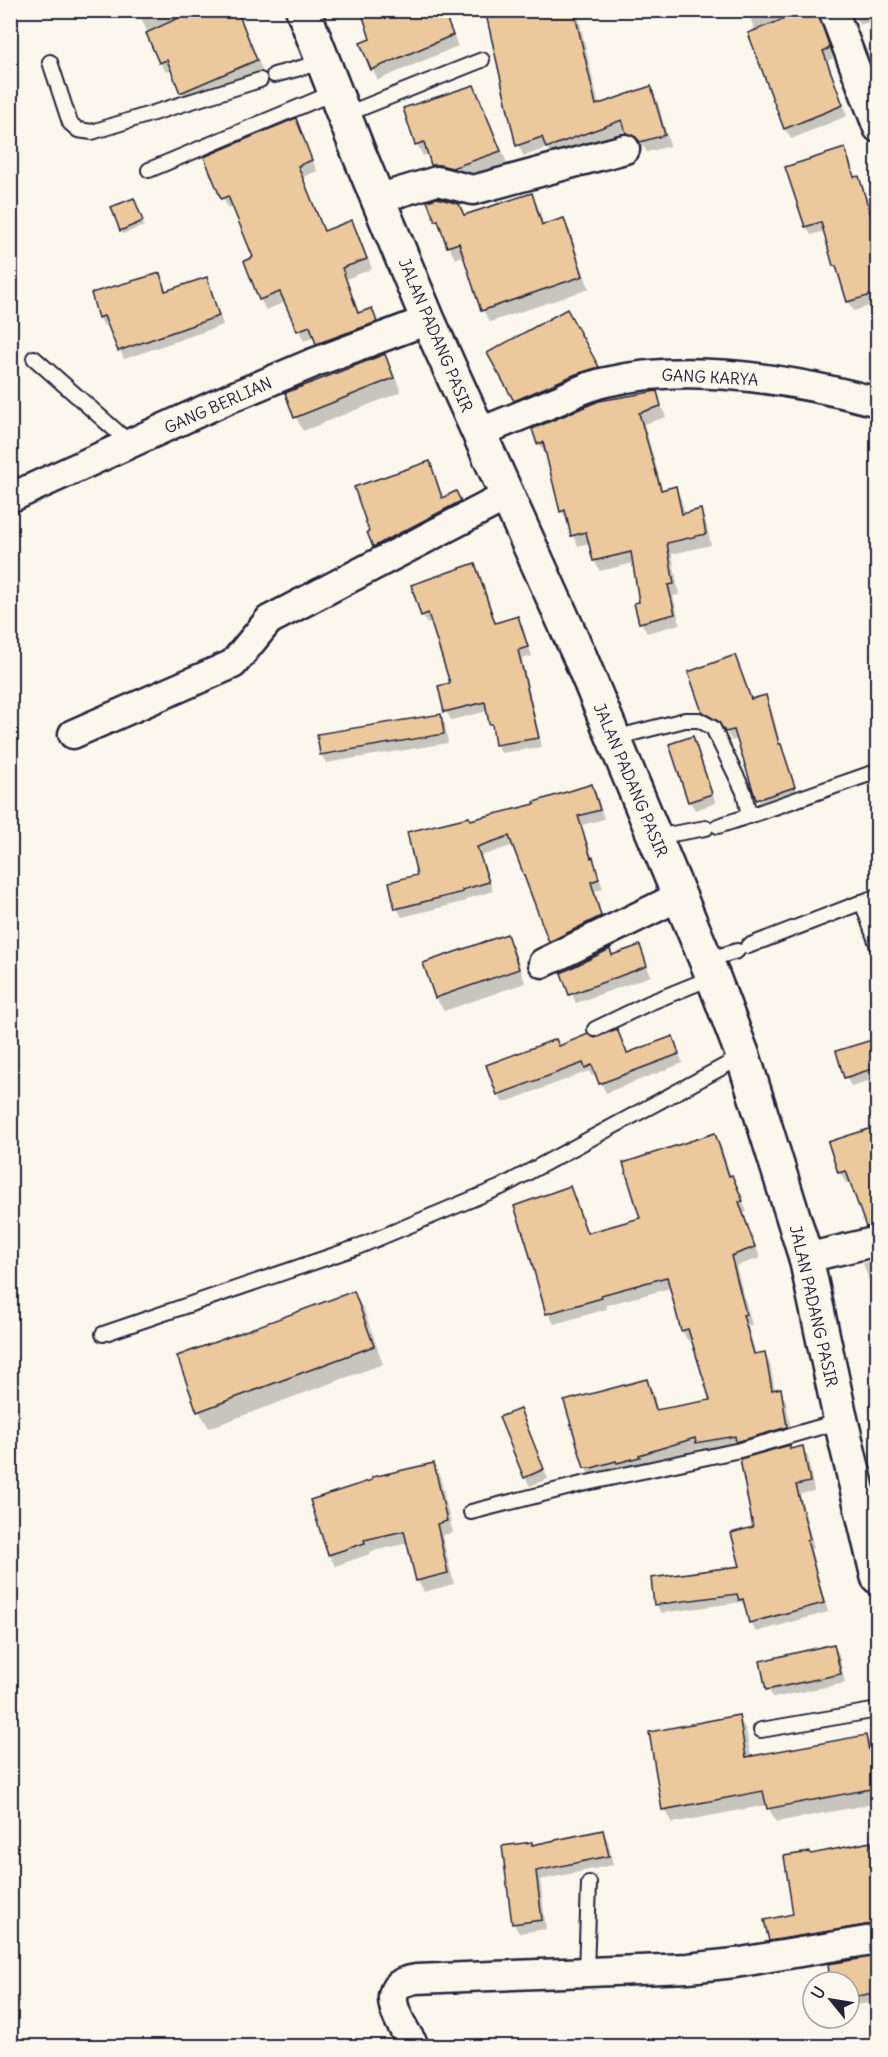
<svg xmlns="http://www.w3.org/2000/svg" width="888" height="2057" font-family="Delius,sans-serif">
<style>
.shadow{fill:#0003}
.building{fill:#ecc89d;stroke:#22223b;stroke-width:1.5}
.lines{fill:none;stroke-linecap:round;stroke-linejoin:round}
.service-casing{stroke:#22223b;stroke-width:18}
.minor-casing{stroke:#22223b;stroke-width:33}
.trunk-casing{stroke:#22223b;stroke-width:38}
.service{stroke:#fbf7ec;stroke-width:14}
.minor{stroke:#fbf7ec;stroke-width:28}
.trunk{stroke:#fbf7ec;stroke-width:33}
.labels{text-anchor:middle;dominant-baseline:central;stroke-width:4.5;stroke-linejoin:round;paint-order:stroke}
.street-label{font-size:16px;fill:#22223b;stroke:#fbf7ec}
</style>
<rect width="100%" height="100%" fill="#fbf7ec"/>
<filter id="ink" filterUnits="userSpaceOnUse"><feTurbulence type="fractalNoise" baseFrequency=".0167" numOctaves="2"/><feDisplacementMap in="SourceGraphic" scale="12" xChannelSelector="R" yChannelSelector="G"/><feConvolveMatrix kernelMatrix="1 2 1 2 8 2 1 2 1" color-interpolation-filters="sRGB"/></filter>
<g filter="url(#ink)">
<g class="shadow">
<path d="M 138,10 L 238,10 L 262,70 L 187,102 L 173,70 L 166,72 L 160,63 Z"/>
<path d="M 362,10 L 458,10 L 445,14 L 458,46 L 378,80 L 372,69 L 372,40 Z"/>
<path d="M 487,10 L 577,10 L 599,106 L 650,88 L 657,99 L 670,146 L 647,152 L 644,147 L 634,143 L 627,130 L 553,158 L 547,148 L 524,156 L 518,145 Z"/>
<path d="M 748,10 L 825,10 L 822,18 L 822,27 L 834,58 L 827,61 L 847,116 L 791,139 L 785,129 Z"/>
<path d="M 852,10 L 878,10 L 878,19 L 860,25 Z"/>
<path d="M 473,87 L 480,98 L 507,163 L 459,179 L 440,177 L 429,154 L 423,156 L 417,144 Z"/>
<path d="M 295,120 L 317,171 L 303,177 L 325,232 L 352,222 L 358,232 L 372,269 L 346,279 L 359,314 L 371,310 L 381,332 L 324,354 L 315,336 L 304,341 L 286,302 L 266,310 L 260,299 L 255,258 L 234,207 L 228,209 L 206,158 Z"/>
<path d="M 844,150 L 855,179 L 858,178 L 863,187 L 872,217 L 878,216 L 878,303 L 854,311 L 848,302 L 840,274 L 834,266 L 825,231 L 811,235 L 806,226 Z"/>
<path d="M 531,195 L 538,206 L 544,226 L 563,220 L 570,231 L 589,289 L 490,322 L 483,310 L 465,255 L 455,259 L 436,220 L 459,205 L 465,217 Z"/>
<path d="M 136,204 L 144,226 L 123,234 L 121,230 Z"/>
<path d="M 159,275 L 167,292 L 206,279 L 211,288 L 223,325 L 124,359 L 109,325 L 104,326 L 99,317 Z"/>
<path d="M 566,311 L 605,380 L 523,413 L 489,353 Z"/>
<path d="M 384,356 L 392,369 L 401,392 L 303,431 L 296,417 Z"/>
<path d="M 656,393 L 666,417 L 644,424 L 663,491 L 675,488 L 681,499 L 685,514 L 700,511 L 706,522 L 711,545 L 672,554 L 679,595 L 673,596 L 680,624 L 647,633 L 641,622 L 641,603 L 634,563 L 600,571 L 594,560 L 590,543 L 578,546 L 562,511 L 548,453 L 545,454 L 539,444 L 534,430 Z"/>
<path d="M 429,463 L 434,472 L 444,499 L 456,493 L 465,511 L 380,555 L 369,533 Z"/>
<path d="M 475,565 L 480,573 L 496,624 L 517,617 L 522,626 L 532,656 L 522,659 L 542,747 L 501,753 L 497,745 L 488,711 L 451,720 L 446,711 L 452,684 L 433,622 L 427,624 L 422,615 Z"/>
<path d="M 735,657 L 752,700 L 765,696 L 770,705 L 782,749 L 799,796 L 763,808 L 758,799 L 738,739 L 732,741 L 725,730 L 709,721 L 704,711 Z"/>
<path d="M 440,716 L 445,724 L 448,743 L 326,763 L 321,754 Z"/>
<path d="M 692,737 L 697,746 L 716,803 L 695,810 L 689,801 Z"/>
<path d="M 592,786 L 597,795 L 604,819 L 582,825 L 603,889 L 595,891 L 605,926 L 555,950 L 550,941 L 514,845 L 481,856 L 493,891 L 466,899 L 467,901 L 402,917 L 397,908 L 419,876 L 470,822 L 537,806 Z"/>
<path d="M 506,936 L 514,949 L 525,983 L 444,1011 L 436,998 L 425,964 Z"/>
<path d="M 639,947 L 651,976 L 576,1003 L 563,973 L 610,951 L 613,956 Z"/>
<path d="M 672,1038 L 683,1063 L 606,1093 L 597,1074 L 592,1076 L 589,1071 L 503,1103 L 498,1094 L 559,1047 L 595,1040 L 627,1055 Z"/>
<path d="M 878,1039 L 878,1078 L 851,1086 L 846,1077 Z"/>
<path d="M 878,1127 L 878,1237 L 874,1237 L 868,1226 L 851,1181 L 846,1183 L 840,1173 L 830,1143 Z"/>
<path d="M 714,1135 L 721,1146 L 731,1177 L 737,1187 L 747,1212 L 744,1213 L 760,1258 L 736,1266 L 752,1325 L 748,1326 L 756,1355 L 764,1354 L 770,1364 L 775,1391 L 780,1390 L 786,1401 L 792,1438 L 704,1453 L 701,1448 L 644,1466 L 591,1478 L 585,1467 L 646,1381 L 653,1391 L 658,1411 L 712,1402 L 693,1340 L 688,1341 L 682,1331 L 671,1288 L 606,1305 L 607,1309 L 554,1324 L 548,1313 L 569,1188 L 575,1198 L 588,1234 L 642,1220 Z"/>
<path d="M 878,1260 L 878,1307 L 863,1263 Z"/>
<path d="M 353,1293 L 364,1310 L 383,1364 L 209,1428 L 199,1411 Z"/>
<path d="M 519,1411 L 548,1479 L 530,1486 L 525,1477 Z"/>
<path d="M 789,1447 L 791,1450 L 802,1448 L 808,1457 L 814,1491 L 800,1494 L 814,1548 L 811,1549 L 828,1612 L 756,1632 L 751,1623 L 747,1608 L 742,1602 L 661,1613 L 656,1604 L 742,1567 L 755,1528 Z"/>
<path d="M 433,1465 L 440,1476 L 453,1533 L 442,1535 L 454,1584 L 424,1592 L 417,1580 L 408,1543 L 369,1552 L 370,1554 L 335,1566 L 329,1555 Z"/>
<path d="M 834,1646 L 839,1655 L 845,1683 L 773,1698 L 768,1689 Z"/>
<path d="M 738,1716 L 746,1730 L 751,1758 L 866,1736 L 873,1750 L 878,1772 L 878,1803 L 776,1822 L 767,1805 L 672,1823 L 664,1809 Z"/>
<path d="M 603,1832 L 608,1841 L 613,1865 L 540,1880 L 546,1929 L 519,1933 L 514,1924 L 532,1846 Z"/>
<path d="M 870,1844 L 875,1852 L 878,1864 L 878,1932 L 775,1949 L 770,1940 L 795,1915 L 811,1856 Z"/>
<path d="M 878,1957 L 878,2002 L 849,2006 L 849,1982 L 832,1982 Z"/>
<path d="M 878,2041 L 878,2046 L 867,2046 L 866,2045 Z"/>
</g>
<g class="building">
<path d="M 195,10 L 237,10 L 257,60 L 180,93 L 167,60 L 159,63 L 146,33 Z"/>
<path d="M 361,10 L 443,10 L 453,35 L 371,70 L 360,43 L 370,39 Z"/>
<path d="M 485,10 L 574,10 L 596,105 L 651,86 L 665,135 L 640,142 L 636,137 L 626,133 L 622,120 L 546,148 L 542,137 L 516,146 Z"/>
<path d="M 807,10 L 817,10 L 830,48 L 823,51 L 843,105 L 784,129 L 748,33 Z"/>
<path d="M 474,85 L 501,151 L 452,168 L 440,165 L 431,165 L 424,142 L 415,145 L 403,108 Z"/>
<path d="M 296,118 L 312,160 L 298,166 L 324,231 L 352,220 L 367,259 L 342,268 L 358,313 L 372,308 L 377,322 L 316,344 L 310,326 L 297,331 L 280,292 L 259,300 L 244,261 L 253,257 L 228,196 L 221,199 L 204,157 Z"/>
<path d="M 845,148 L 854,177 L 859,176 L 871,216 L 878,214 L 878,293 L 847,302 L 836,266 L 833,266 L 821,222 L 805,227 L 785,167 Z"/>
<path d="M 532,193 L 542,225 L 564,218 L 583,276 L 481,311 L 459,243 L 447,247 L 438,220 L 435,221 L 427,201 L 437,198 L 459,204 L 464,215 Z"/>
<path d="M 134,198 L 143,221 L 120,231 L 111,207 Z"/>
<path d="M 160,273 L 165,291 L 207,277 L 219,316 L 118,351 L 104,316 L 98,318 L 91,293 Z"/>
<path d="M 567,309 L 599,367 L 576,374 L 514,401 L 487,353 Z"/>
<path d="M 385,354 L 394,378 L 294,418 L 285,393 Z"/>
<path d="M 657,391 L 661,406 L 639,413 L 661,490 L 676,486 L 682,514 L 701,509 L 706,534 L 667,543 L 674,584 L 668,585 L 675,614 L 639,623 L 634,603 L 639,602 L 631,552 L 593,561 L 586,532 L 571,536 L 565,510 L 560,512 L 543,442 L 537,444 L 532,429 L 599,401 Z"/>
<path d="M 430,461 L 442,498 L 456,491 L 461,501 L 373,547 L 367,532 L 369,531 L 354,487 Z"/>
<path d="M 475,563 L 495,623 L 518,616 L 528,647 L 518,650 L 539,738 L 495,745 L 492,724 L 489,724 L 485,702 L 444,712 L 438,686 L 450,683 L 428,613 L 421,616 L 411,585 Z"/>
<path d="M 735,655 L 751,699 L 766,695 L 779,744 L 781,744 L 795,787 L 756,800 L 734,730 L 725,732 L 718,721 L 702,712 L 688,672 Z"/>
<path d="M 441,714 L 444,734 L 320,755 L 317,734 Z"/>
<path d="M 693,736 L 712,794 L 688,802 L 669,744 Z"/>
<path d="M 592,784 L 600,810 L 578,816 L 591,858 L 593,857 L 599,879 L 591,882 L 601,916 L 549,942 L 509,836 L 477,847 L 489,882 L 462,890 L 463,892 L 395,909 L 389,882 L 417,875 L 407,832 L 469,817 L 470,820 L 535,804 L 534,802 Z"/>
<path d="M 507,934 L 519,969 L 435,998 L 423,963 Z"/>
<path d="M 640,945 L 647,966 L 569,995 L 561,973 L 610,949 L 612,955 Z"/>
<path d="M 617,1029 L 627,1053 L 673,1036 L 679,1054 L 599,1084 L 592,1065 L 585,1068 L 583,1063 L 497,1095 L 486,1065 L 556,1039 L 559,1046 L 588,1034 L 595,1038 Z"/>
<path d="M 878,1038 L 878,1067 L 844,1078 L 836,1051 Z"/>
<path d="M 878,1126 L 878,1225 L 866,1227 L 846,1171 L 838,1173 L 828,1142 Z"/>
<path d="M 715,1133 L 729,1176 L 732,1175 L 743,1201 L 739,1202 L 755,1247 L 731,1256 L 746,1314 L 743,1315 L 754,1354 L 765,1352 L 772,1390 L 781,1388 L 787,1427 L 736,1442 L 735,1436 L 696,1443 L 695,1438 L 639,1455 L 640,1457 L 617,1463 L 616,1461 L 592,1468 L 584,1468 L 564,1401 L 647,1379 L 656,1410 L 710,1400 L 688,1329 L 681,1331 L 667,1277 L 601,1295 L 602,1298 L 546,1314 L 526,1242 L 514,1206 L 570,1186 L 587,1233 L 640,1218 L 623,1163 Z"/>
<path d="M 354,1291 L 374,1346 L 197,1412 L 177,1356 Z"/>
<path d="M 520,1409 L 544,1469 L 524,1478 L 499,1417 Z"/>
<path d="M 790,1445 L 790,1449 L 803,1446 L 810,1482 L 796,1485 L 810,1539 L 807,1540 L 824,1603 L 749,1623 L 743,1599 L 739,1600 L 737,1594 L 654,1605 L 651,1578 L 740,1566 L 731,1533 L 753,1527 L 740,1459 Z"/>
<path d="M 434,1463 L 447,1521 L 437,1524 L 448,1573 L 416,1581 L 404,1531 L 364,1540 L 365,1543 L 328,1555 L 310,1500 L 372,1480 L 372,1477 Z"/>
<path d="M 834,1644 L 841,1674 L 766,1690 L 760,1661 Z"/>
<path d="M 739,1715 L 746,1757 L 866,1735 L 876,1788 L 767,1809 L 763,1791 L 662,1810 L 649,1732 Z"/>
<path d="M 603,1830 L 609,1856 L 536,1871 L 542,1920 L 512,1924 L 502,1846 L 532,1842 L 532,1845 Z"/>
<path d="M 871,1842 L 878,1876 L 878,1923 L 769,1941 L 764,1920 L 793,1914 L 784,1856 L 810,1852 L 811,1854 Z"/>
<path d="M 878,1956 L 878,1993 L 849,1997 L 849,1982 L 830,1982 L 828,1964 Z"/>
</g>
<g class="lines">
<g class="service-casing">
<g id="service">
<path d="M 50,62 L 70,123 L 78,130 L 92,132 L 260,80"/>
<path d="M 274,75 L 323,62"/>
<path d="M 344,115 L 482,60"/>
<path d="M 149,170 L 335,92"/>
<path d="M 34,358 L 131,444"/>
<path d="M 614,738 L 685,720 L 699,720 L 713,728 L 744,792 L 749,816 L 718,826"/>
<path d="M 749,816 L 878,771"/>
<path d="M 655,837 L 706,828"/>
<path d="M 862,902 L 878,947"/>
<path d="M 748,946 L 878,896"/>
<path d="M 706,960 L 737,951"/>
<path d="M 595,1029 L 649,1003 L 713,977"/>
<path d="M 103,1334 L 355,1248 L 501,1187 L 743,1056"/>
<path d="M 471,1512 L 582,1484 L 740,1450 L 841,1421"/>
<path d="M 761,1730 L 878,1710"/>
<path d="M 586,1972 L 589,1883"/>
</g>
</g>
<g class="minor-casing">
<g id="minor">
<path d="M 833,10 L 878,128"/>
<path d="M 377,199 L 437,181 L 473,190 L 625,149"/>
<path d="M 478,433 C 505,422 532,411 559,400 C 574,393 590,385 606,382 C 690,362 795,380 878,402"/>
<path d="M 10,498 L 230,398 L 313,363 L 428,320"/>
<path d="M 73,734 L 233,664 L 269,620 L 507,496"/>
<path d="M 543,963 L 680,896"/>
<path d="M 806,1258 L 878,1241"/>
<path d="M 414,2046 C 406,2032 379,1995 402,1983 C 406,1981 412,1980 416,1979 L 688,1968 L 735,1963 L 878,1939"/>
</g>
</g>
<g class="trunk-casing">
<path id="trunk" d="M 303,10 L 360,156 L 428,320 L 580,657 L 713,977 L 743,1056 L 806,1258 L 841,1421 L 878,1577"/>
</g>
<use href="#service" class="service"/>
<use href="#minor" class="minor"/>
<use href="#trunk" class="trunk"/>
</g>
</g>
<g class="labels">
<g class="street-label">
<text transform="translate(436 335) rotate(67)">JALAN PADANG PASIR</text>
<text transform="translate(710 377) rotate(3)">GANG KARYA</text>
<text transform="translate(218 405) rotate(-24)">GANG BERLIAN</text>
<text transform="translate(631 780) rotate(67)">JALAN PADANG PASIR</text>
<text transform="translate(814 1306) rotate(77)">JALAN PADANG PASIR</text>
</g>
</g>
<rect width="888" height="2057" fill="none" stroke="#fbf7ec" stroke-width="36"/>
<rect x="18" y="18" width="852" height="2021" fill="none" stroke="#22223b" stroke-width="2" filter="url(#ink)"/>
<g transform="translate(831 2000) rotate(300)"><circle r="28" fill="#fbf7ec" stroke="#a4a2a5" stroke-width="1.5"/>
<path d="M0-4.5L10 22L0 15L-10 22Z" fill="#22223b"/>
<text y="-9" font-size="16" font-weight="bold" text-anchor="middle" fill="#22223b">U</text>
</g>
</svg>
